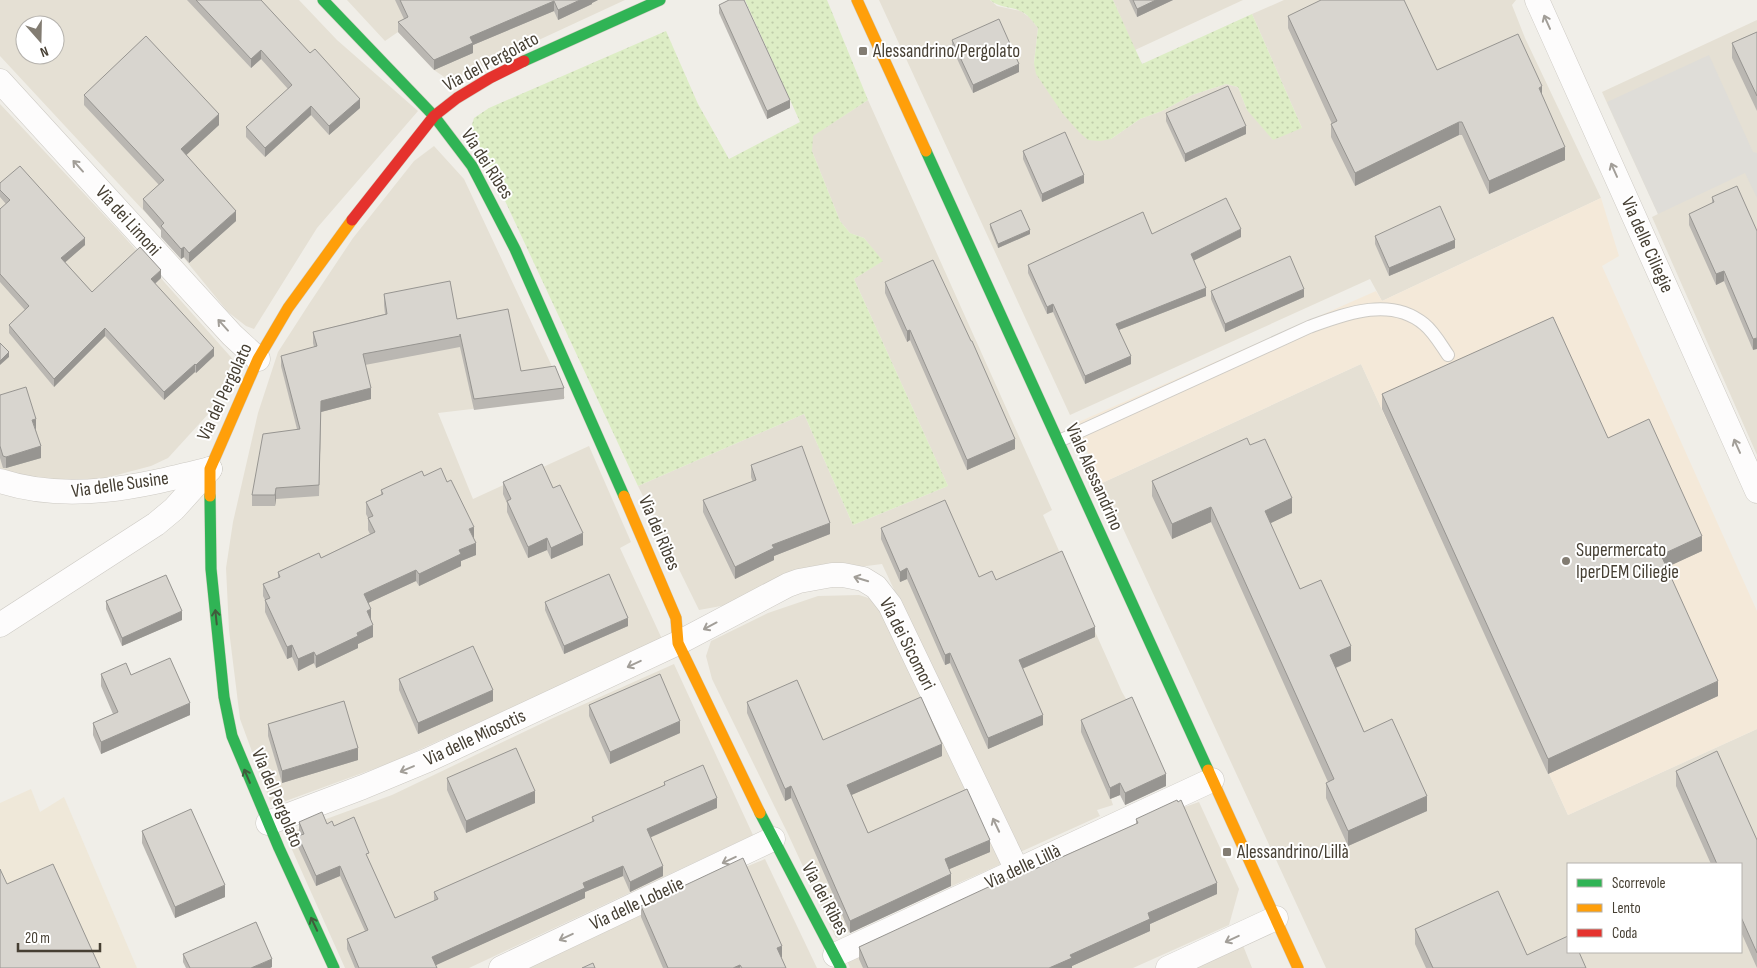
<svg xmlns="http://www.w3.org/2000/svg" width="1757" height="968" font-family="'Sofia Sans Condensed',sans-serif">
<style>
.residential{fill:#e5e0d4;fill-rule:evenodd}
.commercial{fill:#f4e9d9}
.education{fill:#efe8d9}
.grass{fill:url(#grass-dots)}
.parking{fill:#dfddd8}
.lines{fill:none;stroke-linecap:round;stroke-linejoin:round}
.lane-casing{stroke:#cdcac4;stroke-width:14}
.street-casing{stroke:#cdcac4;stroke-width:25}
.fast-casing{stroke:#d1ccbf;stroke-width:12}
.slow-casing{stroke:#d1ccbf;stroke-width:12}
.jam-casing{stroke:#d1ccbf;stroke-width:12}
.lane{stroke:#fdfcfc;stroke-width:12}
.street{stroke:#fdfcfc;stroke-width:24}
.fast{stroke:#30b455;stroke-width:11}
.slow{stroke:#ff9f0a;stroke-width:11}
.jam{stroke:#e5322d;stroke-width:11}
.wall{fill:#bab7b2}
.shaded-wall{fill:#979591}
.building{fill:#d8d5cf;stroke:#979591}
.oneway{stroke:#a29e98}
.oneway2{stroke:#405c3c}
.poi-dot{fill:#827c72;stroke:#fff;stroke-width:2}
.labels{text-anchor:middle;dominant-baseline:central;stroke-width:4;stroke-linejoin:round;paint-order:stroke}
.poi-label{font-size:19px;fill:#463f33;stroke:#fff;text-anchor:start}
.street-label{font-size:19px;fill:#463f33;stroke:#fff}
</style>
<defs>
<pattern id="grass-dots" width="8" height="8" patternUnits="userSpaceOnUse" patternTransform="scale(1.25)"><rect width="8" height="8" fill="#ddedc5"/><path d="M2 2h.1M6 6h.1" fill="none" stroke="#bfccaa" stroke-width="1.8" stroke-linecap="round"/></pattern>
</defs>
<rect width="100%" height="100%" fill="#f0eee8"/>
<g class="residential">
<path d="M 0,0 L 299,0 L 337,40 L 418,111 L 317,228 L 254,329 L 246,326 L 228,312 L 156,224 L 0,56 ZM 25,25 L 55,25 L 55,55 L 25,55 Z"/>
<path d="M 347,0 L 625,0 L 450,81 L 434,70 L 398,32 L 385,41 Z"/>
<path d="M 879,0 L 990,0 L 997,6 L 1021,11 L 1030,18 L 1038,28 L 1034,63 L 1111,139 L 1140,119 L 1162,111 L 1192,95 L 1226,84 L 1238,87 L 1247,110 L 1302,128 L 1252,14 L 1284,0 L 1516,0 L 1512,5 L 1525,38 L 1601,198 L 1382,301 L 1370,279 L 1070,415 Z"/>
<path d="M 1113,0 L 1243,0 L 1135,50 Z"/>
<path d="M 1757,20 L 1757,455 L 1652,217 L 1658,214 L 1602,92 Z"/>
<path d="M 868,100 L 1052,510 L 1043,515 L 1122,692 L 1132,709 L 1162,777 L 1111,799 L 1113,805 L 1097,810 L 1100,816 L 1018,853 L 882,564 L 859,567 L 732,604 L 699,610 L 638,486 L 804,414 L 853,525 L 948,486 L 854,279 L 882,261 L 864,238 L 850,233 L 840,221 L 812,151 L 812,136 Z"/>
<path d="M 0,104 L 119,231 L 237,364 L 210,412 L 168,458 L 151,466 L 94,481 L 44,483 L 24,477 L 0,468 Z"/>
<path d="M 434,146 L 464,179 L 557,377 L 565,398 L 438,413 L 473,499 L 589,446 L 631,542 L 620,548 L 662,639 L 390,763 L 272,806 L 240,719 L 229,630 L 226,568 L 233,522 L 258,413 L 278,352 L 309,304 L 353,238 L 414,161 Z"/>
<path d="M 1361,364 L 1568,815 L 1757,729 L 1757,968 L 1326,968 L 1102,483 ZM 1568,864 L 1741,864 L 1741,952 L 1568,952 Z"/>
<path d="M 859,595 L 875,600 L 1001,864 L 836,938 L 788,834 L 712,679 L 706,656 L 711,641 L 768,613 L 818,596 Z"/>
<path d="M 674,664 L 753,835 L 469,968 L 345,968 L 285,834 L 392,795 L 553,718 Z"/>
<path d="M 1199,802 L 1239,889 L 1229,925 L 1133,968 L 850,968 L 845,956 L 1164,814 Z"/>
<path d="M 765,859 L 817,968 L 527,968 L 743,868 Z"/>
<path d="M 1242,943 L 1252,968 L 1187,968 Z"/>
</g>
<path class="commercial" d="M 1601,198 L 1619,256 L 1602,266 L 1757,611 L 1757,729 L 1568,815 L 1361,364 L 1102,483 L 1074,424 L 1376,291 L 1382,301 Z"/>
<path class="education" d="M 31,789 L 40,812 L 64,797 L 137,968 L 0,968 L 0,803 Z"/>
<g class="grass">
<path d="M 745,0 L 827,0 L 868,100 L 813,136 L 812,151 L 840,221 L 850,233 L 864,238 L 883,261 L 854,279 L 948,486 L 853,525 L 804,414 L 638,486 L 471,128 L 474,118 L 489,108 L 666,31 L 698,104 L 729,159 L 800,122 Z"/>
<path d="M 990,0 L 1113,0 L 1142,64 L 1252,14 L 1302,128 L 1273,140 L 1247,110 L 1238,87 L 1226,84 L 1192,95 L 1162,111 L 1140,119 L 1111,139 L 1100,141 L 1088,140 L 1079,132 L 1063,114 L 1036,74 L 1034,63 L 1038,28 C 1033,22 1028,14 1020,11 C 1010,6 1000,8 990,0 Z"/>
</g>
<path class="parking" d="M 1709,55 L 1753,152 L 1757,153 L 1757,198 L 1745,173 L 1658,214 L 1607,102 Z"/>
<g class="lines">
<g class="lane-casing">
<path id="lane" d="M 1059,441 L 1309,327 C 1345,314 1390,296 1424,324 C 1434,332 1441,345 1448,355"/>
</g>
<g class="street-casing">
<g id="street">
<path d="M 1537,0 L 1757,491"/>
<path d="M 0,81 L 232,335 L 258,359"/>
<path d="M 0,481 C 70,504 141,486 210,469"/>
<path d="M 0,625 L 156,524 L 174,509 L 210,469"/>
<path d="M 268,823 L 363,787 L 428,760 L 678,643 L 788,585 L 799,581 L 832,575 L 843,575 L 863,579 L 876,587 L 890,605 L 1017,870"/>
<path d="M 835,955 L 1212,780"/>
<path d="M 501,968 L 773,839"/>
<path d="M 1168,968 L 1276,918"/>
</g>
</g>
<g class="fast-casing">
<g id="fast">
<path d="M 323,0 L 434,116 L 472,166 L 515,249 L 624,496"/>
<path d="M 524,61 L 660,0"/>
<path d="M 926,151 L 1208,770"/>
<path d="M 210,496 L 211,569 L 224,697 L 232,736 L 279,848 L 334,968"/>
<path d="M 760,813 L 841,968"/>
</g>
</g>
<g class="slow-casing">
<g id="slow">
<path d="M 857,0 L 926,151"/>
<path d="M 210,496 L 210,469 L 258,359 L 288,308 L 352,220"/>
<path d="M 624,496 L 676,618 L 678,643 L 760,813"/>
<path d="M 1208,770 L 1298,968"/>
</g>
</g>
<g class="jam-casing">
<path id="jam" d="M 352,220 L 434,116 L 457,98 L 490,78 L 524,61"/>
</g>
<use href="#lane" class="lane"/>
<use href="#street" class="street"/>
<use href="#fast" class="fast"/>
<use href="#slow" class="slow"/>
<use href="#jam" class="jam"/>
</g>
<g class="wall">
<path d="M 187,0 L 261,0 L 360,108 L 329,135 L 311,115 L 265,157 L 246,137 L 246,127 L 288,89 L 261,59 L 251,68 Z"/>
<path d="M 395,0 L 598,0 L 592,3 L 592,4 L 558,20 L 554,11 L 473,45 L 473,53 L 434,70 L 398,32 L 398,22 L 404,19 Z"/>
<path d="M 1129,0 L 1173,0 L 1137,17 Z"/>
<path d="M 719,5 L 790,108 L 767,119 L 719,13 Z"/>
<path d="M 1288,16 L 1437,70 L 1542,95 L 1565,160 L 1489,194 L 1462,135 L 1459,135 L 1355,186 L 1331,137 L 1331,124 L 1332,124 L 1288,28 Z"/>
<path d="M 1757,32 L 1757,111 L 1732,58 L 1732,43 Z"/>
<path d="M 952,40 L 1019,72 L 973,93 L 952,48 Z"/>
<path d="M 84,95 L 219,125 L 186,155 L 236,221 L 189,263 L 184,257 L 181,259 L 161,237 L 161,230 L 143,209 L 143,199 L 159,185 L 84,105 Z"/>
<path d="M 1166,113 L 1246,134 L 1185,162 L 1166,121 Z"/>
<path d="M 1023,151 L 1084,183 L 1042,202 L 1023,159 Z"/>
<path d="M 0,183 L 85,245 L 65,262 L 92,292 L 161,278 L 155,284 L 214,356 L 196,373 L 195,372 L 164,400 L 105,336 L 54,387 L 9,333 L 9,325 L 25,310 L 0,282 L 0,209 L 6,204 L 0,197 Z"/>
<path d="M 1712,197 L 1757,231 L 1753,350 L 1724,281 L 1716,285 L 1689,225 L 1689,214 L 1712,204 Z"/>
<path d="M 990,224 L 1030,234 L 998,248 L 990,228 Z"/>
<path d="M 1152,234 L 1241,237 L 1194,260 L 1206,296 L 1119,330 L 1131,364 L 1085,384 L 1053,312 L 1047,314 L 1028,273 L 1028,265 Z"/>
<path d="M 1375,236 L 1455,248 L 1389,276 L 1375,244 Z"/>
<path d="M 885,282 L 1015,449 L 967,470 L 910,340 L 907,342 L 885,293 Z"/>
<path d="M 1211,291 L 1304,297 L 1225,332 L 1211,299 Z"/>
<path d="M 384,294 L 457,319 L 521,371 L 564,388 L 564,399 L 474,410 L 460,347 L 365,365 L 371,399 L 321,412 L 319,496 L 276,499 L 275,506 L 252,506 L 252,495 L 297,429 L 281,366 L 281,356 L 314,347 L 313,343 L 313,332 L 385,314 L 384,305 Z"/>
<path d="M 1382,394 L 1608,438 L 1702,551 L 1666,567 L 1718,696 L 1548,774 L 1382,409 Z"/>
<path d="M 0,395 L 36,430 L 41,458 L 6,468 L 3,468 L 0,458 Z"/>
<path d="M 1250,445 L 1292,513 L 1270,523 L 1300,589 L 1351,661 L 1336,668 L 1364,732 L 1427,811 L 1348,846 L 1326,798 L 1326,783 L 1328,782 L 1211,522 L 1172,539 L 1152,496 L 1152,481 Z"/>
<path d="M 751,465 L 830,534 L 774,556 L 774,560 L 735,579 L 703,512 L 703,500 L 753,482 L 751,477 Z"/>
<path d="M 424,476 L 474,539 L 476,555 L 461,561 L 461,566 L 419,586 L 416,581 L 368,603 L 373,637 L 358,644 L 358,648 L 316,668 L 314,663 L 298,671 L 292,657 L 287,659 L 265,612 L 265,600 L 263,596 L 263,584 L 278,578 L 278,572 L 321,558 L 370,534 L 368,530 L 368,518 L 366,514 L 366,502 L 381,495 L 381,490 Z"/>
<path d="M 503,482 L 553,488 L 583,545 L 551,559 L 547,550 L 528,558 L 507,512 L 507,503 L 503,494 Z"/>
<path d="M 881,528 L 979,577 L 996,580 L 1095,637 L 1022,669 L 1043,725 L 988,749 L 950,663 L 945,665 L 907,579 L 900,582 L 881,539 Z"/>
<path d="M 106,601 L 182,620 L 122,646 L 106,609 Z"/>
<path d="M 545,602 L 628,626 L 564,654 L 545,610 Z"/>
<path d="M 101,674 L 131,675 L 190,715 L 101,754 L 93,735 L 93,723 L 113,714 L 101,686 Z"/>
<path d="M 399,679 L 493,701 L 418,734 L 399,690 Z"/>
<path d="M 747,702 L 823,740 L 942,756 L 851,795 L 868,833 L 990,852 L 949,869 L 951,886 L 850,933 L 791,798 L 785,801 L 747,713 Z"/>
<path d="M 589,705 L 680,733 L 610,764 L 589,716 Z"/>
<path d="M 1081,720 L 1166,786 L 1125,805 L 1120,795 L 1110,799 L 1081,732 Z"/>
<path d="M 268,724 L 358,760 L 282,783 L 268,736 Z"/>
<path d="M 1676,771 L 1757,840 L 1757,968 L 1741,932 L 1741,864 L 1711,864 L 1676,786 Z"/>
<path d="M 447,778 L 535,803 L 466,833 L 447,790 Z"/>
<path d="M 664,782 L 717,808 L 650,837 L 663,876 L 630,892 L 623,876 L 585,892 L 585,898 L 435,965 L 437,968 L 355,968 L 347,949 L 347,939 L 365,931 L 340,876 L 316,886 L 298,847 L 298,836 L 300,836 L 299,832 L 299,822 L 327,824 L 334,826 L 369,861 L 395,918 L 434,901 L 434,892 L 592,822 L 592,817 L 664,786 Z"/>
<path d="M 1136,819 L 1217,894 L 1150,924 L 1150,931 L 1072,966 L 1072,968 L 863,968 L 859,959 L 859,947 L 1136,824 Z"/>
<path d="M 142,831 L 225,897 L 175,918 L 142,843 Z"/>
<path d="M 641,906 L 782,957 L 781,957 L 786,968 L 663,968 L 641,917 Z"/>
<path d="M 1415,929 L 1527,955 L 1586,968 L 1426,968 L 1415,944 Z"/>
<path d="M 183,954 L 272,967 L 270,968 L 186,968 L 183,962 Z"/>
</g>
<g class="shaded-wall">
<path d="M 580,0 L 598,0 L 592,3 L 592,4 L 558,20 L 558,10 Z"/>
<path d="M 1156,0 L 1173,0 L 1137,17 L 1137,9 Z"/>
<path d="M 554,1 L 554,11 L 473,45 L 473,53 L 434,70 L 434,60 L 470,37 Z"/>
<path d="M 261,50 L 261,59 L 251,68 L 251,59 Z"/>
<path d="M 1019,64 L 1019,72 L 973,93 L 973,85 Z"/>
<path d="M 1542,86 L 1542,99 L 1539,88 Z"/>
<path d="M 360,99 L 360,108 L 329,135 L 329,126 Z"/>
<path d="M 790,100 L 790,108 L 767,119 L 767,111 Z"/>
<path d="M 311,106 L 311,115 L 265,157 L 265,148 Z"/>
<path d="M 219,114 L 219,125 L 181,160 L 181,149 Z"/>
<path d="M 1459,122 L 1459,135 L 1355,186 L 1355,173 Z"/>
<path d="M 1246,126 L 1246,134 L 1185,162 L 1185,154 Z"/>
<path d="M 1565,147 L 1565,160 L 1489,194 L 1489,181 Z"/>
<path d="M 1084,175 L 1084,183 L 1042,202 L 1042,194 Z"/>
<path d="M 236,211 L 236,221 L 189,263 L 189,253 Z"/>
<path d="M 1241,229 L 1241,237 L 1191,262 L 1191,254 Z"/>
<path d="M 1030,230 L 1030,234 L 998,248 L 998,244 Z"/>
<path d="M 85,238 L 85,245 L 61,266 L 61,258 Z"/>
<path d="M 1455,240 L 1455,248 L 1389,276 L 1389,268 Z"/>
<path d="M 184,247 L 184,257 L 181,259 L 181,249 Z"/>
<path d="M 161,270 L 161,278 L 151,287 L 151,279 Z"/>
<path d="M 1724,271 L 1724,281 L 1716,285 L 1716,274 Z"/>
<path d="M 1206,288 L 1206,296 L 1116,331 L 1116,324 Z"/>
<path d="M 1304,289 L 1304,297 L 1225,332 L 1225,324 Z"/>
<path d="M 1053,304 L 1053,312 L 1047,314 L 1047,307 Z"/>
<path d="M 105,328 L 105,336 L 54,387 L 54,379 Z"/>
<path d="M 910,330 L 910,340 L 907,342 L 907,331 Z"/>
<path d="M 1757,338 L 1757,349 L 1753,350 L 1753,339 Z"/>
<path d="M 214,348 L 214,356 L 196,373 L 196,365 Z"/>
<path d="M 9,352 L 9,357 L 0,365 L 0,361 Z"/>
<path d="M 1131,356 L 1131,364 L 1085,384 L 1085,376 Z"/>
<path d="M 195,364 L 195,372 L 164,400 L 164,392 Z"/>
<path d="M 371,388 L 371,399 L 321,412 L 319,496 L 321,401 Z"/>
<path d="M 36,419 L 36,431 L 32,420 Z"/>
<path d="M 1015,439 L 1015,449 L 967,470 L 967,460 Z"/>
<path d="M 41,446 L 41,458 L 6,468 L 6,457 Z"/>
<path d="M 276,488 L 276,499 L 275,506 L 275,495 Z"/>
<path d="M 1292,498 L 1292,513 L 1265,526 L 1265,511 Z"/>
<path d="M 1211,507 L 1211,522 L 1172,539 L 1172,524 Z"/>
<path d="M 830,523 L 830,534 L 774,556 L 774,560 L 735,579 L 735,567 L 772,545 Z"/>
<path d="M 474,527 L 474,539 L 469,529 Z"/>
<path d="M 583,533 L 583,545 L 551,559 L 551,548 Z"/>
<path d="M 1702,536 L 1702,551 L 1661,570 L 1661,555 Z"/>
<path d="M 547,538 L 547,550 L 528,558 L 528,547 Z"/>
<path d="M 476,543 L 476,555 L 461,561 L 461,566 L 419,586 L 419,574 L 459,550 Z"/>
<path d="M 907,568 L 907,579 L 900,582 L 900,572 Z"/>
<path d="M 416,570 L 416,581 L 364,605 L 364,594 Z"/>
<path d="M 371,609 L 371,621 L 367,611 Z"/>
<path d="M 182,611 L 182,620 L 122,646 L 122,638 Z"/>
<path d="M 628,618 L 628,626 L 564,654 L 564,646 Z"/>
<path d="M 373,625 L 373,637 L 358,644 L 358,648 L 316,668 L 316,656 L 357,633 Z"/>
<path d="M 1095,627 L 1095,637 L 1019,670 L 1019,660 Z"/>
<path d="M 292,645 L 292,657 L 287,659 L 287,647 Z"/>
<path d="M 1351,646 L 1351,661 L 1330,670 L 1330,655 Z"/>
<path d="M 314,652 L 314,663 L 298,671 L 298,659 Z"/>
<path d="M 950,653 L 950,663 L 945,665 L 945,655 Z"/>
<path d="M 1718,681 L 1718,696 L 1548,774 L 1548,759 Z"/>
<path d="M 493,690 L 493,701 L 418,734 L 418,723 Z"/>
<path d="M 190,703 L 190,715 L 101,754 L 101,742 Z"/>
<path d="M 1043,715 L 1043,725 L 988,749 L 988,738 Z"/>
<path d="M 680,721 L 680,733 L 610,764 L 610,752 Z"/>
<path d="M 942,744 L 942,756 L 847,797 L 847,785 Z"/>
<path d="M 358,748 L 358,760 L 282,783 L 282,771 Z"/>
<path d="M 1166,774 L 1166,786 L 1125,805 L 1125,793 Z"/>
<path d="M 1120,783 L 1120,795 L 1110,799 L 1110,788 Z"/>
<path d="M 791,786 L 791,798 L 785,801 L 785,789 Z"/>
<path d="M 535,791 L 535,803 L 466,833 L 466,821 Z"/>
<path d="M 1427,796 L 1427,811 L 1348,846 L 1348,831 Z"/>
<path d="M 717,798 L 717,808 L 647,839 L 647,829 Z"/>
<path d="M 990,840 L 990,852 L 945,871 L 945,859 Z"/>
<path d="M 340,866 L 340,876 L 316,886 L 316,876 Z"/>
<path d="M 623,866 L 623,876 L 585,892 L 585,898 L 432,967 L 432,957 L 583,883 Z"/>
<path d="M 663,866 L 663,876 L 630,892 L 630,882 Z"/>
<path d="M 951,874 L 951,886 L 850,933 L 850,921 Z"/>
<path d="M 1217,883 L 1217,894 L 1150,924 L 1150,931 L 1072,966 L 1072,968 L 1049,968 L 1070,955 L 1148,913 Z"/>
<path d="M 225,885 L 225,897 L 175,918 L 175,907 Z"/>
<path d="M 782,946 L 782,957 L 777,959 L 777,948 Z"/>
<path d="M 272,959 L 272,967 L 270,968 L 251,968 Z"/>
<path d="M 740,965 L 740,968 L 733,968 Z"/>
</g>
<g class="building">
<path d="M 196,0 L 261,0 L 310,53 L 315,49 L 360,99 L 329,126 L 311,106 L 265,148 L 246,127 L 292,85 L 261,50 L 251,59 Z"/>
<path d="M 400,0 L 580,0 L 558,10 L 554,1 L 470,37 L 473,43 L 434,60 L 398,22 L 408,17 Z"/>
<path d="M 729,0 L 744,0 L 790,100 L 767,111 L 719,5 Z"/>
<path d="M 1133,0 L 1156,0 L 1137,9 Z"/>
<path d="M 1321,0 L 1404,0 L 1437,70 L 1518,34 L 1542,86 L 1539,88 L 1565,147 L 1489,181 L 1462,122 L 1459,122 L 1355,173 L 1331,124 L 1337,121 L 1288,16 Z"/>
<path d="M 999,19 L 1019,64 L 973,85 L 952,40 Z"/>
<path d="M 1757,32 L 1757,96 L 1732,43 Z"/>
<path d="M 146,36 L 219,114 L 181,149 L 236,211 L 189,253 L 184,247 L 181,249 L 161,226 L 164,223 L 143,199 L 164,180 L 84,95 Z"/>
<path d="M 1228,86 L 1246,126 L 1185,154 L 1166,113 Z"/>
<path d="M 1065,132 L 1084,175 L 1042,194 L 1023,151 Z"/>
<path d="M 20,166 L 85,238 L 61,258 L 92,292 L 140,247 L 161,270 L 151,279 L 214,348 L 196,365 L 195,364 L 164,392 L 105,328 L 54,379 L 9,325 L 29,306 L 0,274 L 0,209 L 10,200 L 0,190 L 0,183 Z"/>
<path d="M 1737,186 L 1757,231 L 1757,338 L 1753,339 L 1724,271 L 1716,274 L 1689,214 L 1714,202 L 1712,197 Z"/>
<path d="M 1226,198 L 1241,229 L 1191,254 L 1206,288 L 1116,324 L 1131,356 L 1085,376 L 1053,304 L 1047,307 L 1028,265 L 1143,212 L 1152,234 Z"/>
<path d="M 1440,206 L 1455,240 L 1389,268 L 1375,236 Z"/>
<path d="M 1021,210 L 1030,230 L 998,244 L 990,224 Z"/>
<path d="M 1290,256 L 1304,289 L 1225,324 L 1211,291 Z"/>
<path d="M 933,260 L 971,341 L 972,341 L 1015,439 L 967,460 L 910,330 L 907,331 L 885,282 Z"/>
<path d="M 450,281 L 457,319 L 508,309 L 521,371 L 555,366 L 564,388 L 474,399 L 460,334 L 460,336 L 363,354 L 371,388 L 321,401 L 319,485 L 276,488 L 275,495 L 252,495 L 263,434 L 300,429 L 281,356 L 317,346 L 313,332 L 387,314 L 384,294 Z"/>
<path d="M 1553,317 L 1608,438 L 1649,419 L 1702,536 L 1661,555 L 1718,681 L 1548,759 L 1382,394 Z"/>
<path d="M 0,343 L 9,352 L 0,361 Z"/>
<path d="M 26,387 L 36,419 L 32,420 L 41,446 L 6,457 L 3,456 L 0,446 L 0,395 Z"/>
<path d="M 1247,438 L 1250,445 L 1265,439 L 1292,498 L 1265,511 L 1300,589 L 1321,580 L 1351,646 L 1330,655 L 1364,732 L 1392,719 L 1427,796 L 1348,831 L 1326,783 L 1334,779 L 1211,507 L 1172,524 L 1152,481 Z"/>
<path d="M 802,446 L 830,523 L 772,545 L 774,548 L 735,567 L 703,500 L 756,480 L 751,465 Z"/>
<path d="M 542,464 L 553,488 L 560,485 L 583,533 L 551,548 L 547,538 L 528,547 L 507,501 L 511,499 L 503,482 Z"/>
<path d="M 441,468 L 447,482 L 451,480 L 474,527 L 469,529 L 476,543 L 459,550 L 461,554 L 419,574 L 416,570 L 364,594 L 371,609 L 367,611 L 373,625 L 357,633 L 358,636 L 316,656 L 314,652 L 298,659 L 292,645 L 287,647 L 265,600 L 270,598 L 263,584 L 280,577 L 278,572 L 319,553 L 321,558 L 375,532 L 368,518 L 373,516 L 366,502 L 383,494 L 381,490 L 422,471 L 424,476 Z"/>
<path d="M 945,500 L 979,577 L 992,571 L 996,580 L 1062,551 L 1095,627 L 1019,660 L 1043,715 L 988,738 L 950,653 L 945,655 L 907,568 L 900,572 L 881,528 Z"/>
<path d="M 609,574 L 628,618 L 564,646 L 545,602 Z"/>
<path d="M 166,575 L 182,611 L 122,638 L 106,601 Z"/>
<path d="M 473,646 L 493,690 L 418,723 L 399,679 Z"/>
<path d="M 170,658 L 190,703 L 101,742 L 93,723 L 118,712 L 101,674 L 126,663 L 131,675 Z"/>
<path d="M 660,674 L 680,721 L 610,752 L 589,705 Z"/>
<path d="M 797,680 L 823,740 L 921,697 L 942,744 L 847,785 L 868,833 L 967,789 L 990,840 L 945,859 L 951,874 L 850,921 L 791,786 L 785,789 L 747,702 Z"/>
<path d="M 1132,697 L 1166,774 L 1125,793 L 1120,783 L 1110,788 L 1081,720 Z"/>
<path d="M 344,701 L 358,748 L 282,771 L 268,724 Z"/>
<path d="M 516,748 L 535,791 L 466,821 L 447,778 Z"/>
<path d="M 1717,751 L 1757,840 L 1757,953 L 1741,917 L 1741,864 L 1717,864 L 1676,771 Z"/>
<path d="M 703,765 L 717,798 L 647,829 L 663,866 L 630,882 L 623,866 L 583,883 L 585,888 L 432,957 L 437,968 L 359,968 L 347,939 L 368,930 L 340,866 L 316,876 L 298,836 L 304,834 L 299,822 L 322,812 L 327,824 L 332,821 L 334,826 L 354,817 L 369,853 L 366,854 L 395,918 L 438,899 L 434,892 L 594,821 L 592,817 L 665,785 L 664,782 Z"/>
<path d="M 1177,800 L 1178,802 L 1181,800 L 1217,883 L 1148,913 L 1150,919 L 1070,955 L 1072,958 L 1049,968 L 868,968 L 859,947 L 997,883 L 1032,868 L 1033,870 L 1138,823 L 1136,819 Z"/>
<path d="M 191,809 L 225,885 L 175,907 L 142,831 Z"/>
<path d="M 743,858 L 782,946 L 777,948 L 786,968 L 742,968 L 740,965 L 733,968 L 668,968 L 641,906 Z"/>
<path d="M 53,864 L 100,968 L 0,968 L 0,869 L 7,884 Z"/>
<path d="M 1498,891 L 1527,955 L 1568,936 L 1568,952 L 1579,952 L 1586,968 L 1433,968 L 1415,929 Z"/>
<path d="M 256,922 L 272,959 L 251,968 L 190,968 L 183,954 Z"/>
<path d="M 593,963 L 595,968 L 582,968 Z"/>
</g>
<defs><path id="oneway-shaft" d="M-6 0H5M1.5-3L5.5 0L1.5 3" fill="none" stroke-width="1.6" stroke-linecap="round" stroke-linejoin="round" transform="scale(1.25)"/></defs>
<g class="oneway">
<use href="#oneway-shaft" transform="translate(1547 22) rotate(-114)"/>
<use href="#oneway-shaft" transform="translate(78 166) rotate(-132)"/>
<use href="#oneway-shaft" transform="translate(1614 170) rotate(-114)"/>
<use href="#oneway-shaft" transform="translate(223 325) rotate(-132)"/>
<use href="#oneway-shaft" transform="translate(1737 446) rotate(-114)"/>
<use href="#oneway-shaft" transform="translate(861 579) rotate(-163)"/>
<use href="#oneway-shaft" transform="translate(710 626) rotate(152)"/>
<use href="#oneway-shaft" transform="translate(634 664) rotate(155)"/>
<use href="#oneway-shaft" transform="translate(407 769) rotate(157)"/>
<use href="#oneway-shaft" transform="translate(996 825) rotate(-115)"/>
<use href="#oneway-shaft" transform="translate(729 860) rotate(155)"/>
<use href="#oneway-shaft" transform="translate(566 937) rotate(155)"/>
<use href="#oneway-shaft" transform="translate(1232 939) rotate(155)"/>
</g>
<g class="oneway2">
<use href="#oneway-shaft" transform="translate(216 617) rotate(-96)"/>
<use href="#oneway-shaft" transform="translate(247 776) rotate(-113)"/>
<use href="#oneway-shaft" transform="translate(314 924) rotate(-115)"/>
</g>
<g class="poi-dot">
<rect x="858" y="46" width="10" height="10" rx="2.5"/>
<circle cx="1566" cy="561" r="5"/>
<rect x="1222" y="847" width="10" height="10" rx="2.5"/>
</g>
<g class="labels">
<g class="poi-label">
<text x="873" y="51">Alessandrino/Pergolato</text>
<text x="1576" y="550">Supermercato<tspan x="1576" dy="22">IperDEM Ciliegie</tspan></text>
<text x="1237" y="852">Alessandrino/Lillà</text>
</g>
<g class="street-label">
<text transform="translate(491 62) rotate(-28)">Via del Pergolato</text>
<text transform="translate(487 164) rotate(57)">Via dei Ribes</text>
<text transform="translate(128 221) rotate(48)">Via dei Limoni</text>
<text transform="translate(1647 245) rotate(66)">Via delle Ciliegie</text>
<text transform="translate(225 392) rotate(-65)">Via del Pergolato</text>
<text transform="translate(1094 477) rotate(66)">Viale Alessandrino</text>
<text transform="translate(120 485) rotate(-8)">Via delle Susine</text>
<text transform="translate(659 533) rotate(67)">Via dei Ribes</text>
<text transform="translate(907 644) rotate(63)">Via dei Sicomori</text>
<text transform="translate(475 738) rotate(-25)">Via delle Miosotis</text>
<text transform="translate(277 798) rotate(67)">Via del Pergolato</text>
<text transform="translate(1023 867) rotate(-25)">Via delle Lillà</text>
<text transform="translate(825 899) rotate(62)">Via dei Ribes</text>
<text transform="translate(637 904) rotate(-25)">Via delle Lobelie</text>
</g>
</g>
<rect x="1567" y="863" width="175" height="90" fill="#ffffff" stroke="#b5b2ad"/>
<rect x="1577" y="879" width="25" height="8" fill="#30b455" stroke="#b5b2ad"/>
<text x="1612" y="888" font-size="15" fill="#463f33">Scorrevole</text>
<rect x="1577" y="904" width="25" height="8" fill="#ff9f0a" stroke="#b5b2ad"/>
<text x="1612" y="913" font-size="15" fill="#463f33">Lento</text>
<rect x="1577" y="929" width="25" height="8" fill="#e5322d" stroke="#b5b2ad"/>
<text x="1612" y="938" font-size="15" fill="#463f33">Coda</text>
<g transform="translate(40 40) rotate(160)"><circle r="24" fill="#ffffff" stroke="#b5b2ad"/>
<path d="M0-4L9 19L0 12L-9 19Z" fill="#827c72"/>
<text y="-8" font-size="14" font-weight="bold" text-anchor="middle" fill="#463f33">N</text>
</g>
<path d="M18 943v8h82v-8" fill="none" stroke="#463f33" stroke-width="2.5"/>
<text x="25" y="943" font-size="15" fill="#463f33" stroke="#ffffff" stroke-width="4" paint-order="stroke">20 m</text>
</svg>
